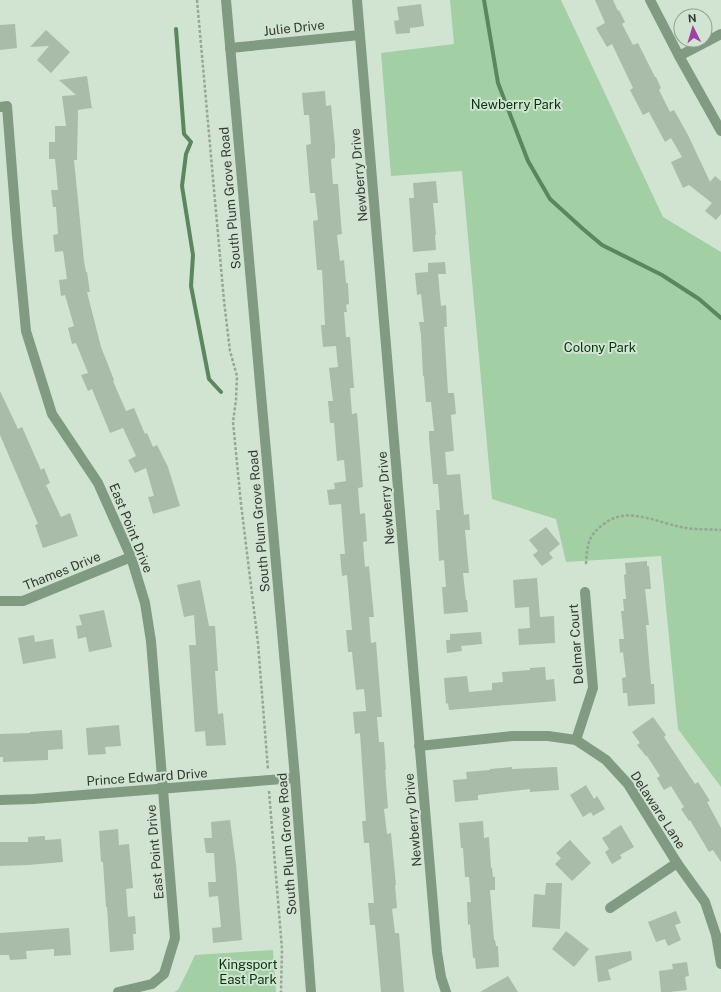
<svg xmlns="http://www.w3.org/2000/svg" width="721" height="992" font-family="'Public Sans',sans-serif">
<style>
.green{fill:#a2cfa3}
.lines{fill:none;stroke-linecap:round;stroke-linejoin:round}
.stream{stroke:#5a885c;stroke-width:4}
.building{fill:#a9bba9}
.path{stroke:#97a597;stroke-width:2.5;stroke-dasharray:3 2;stroke-linecap:butt}
.minor{stroke:#809b81;stroke-width:10}
.labels{text-anchor:middle;dominant-baseline:central;stroke-width:4;stroke-linejoin:round;paint-order:stroke}
.street-label{font-size:13px;fill:#333a33;stroke:#d1e4d2}
.park-label{font-size:13px;fill:#04340c;stroke:#d1e4d2}
</style>
<rect width="100%" height="100%" fill="#d1e4d2"/>
<g class="green">
<path d="M 450,0 L 561,0 L 663,217 L 721,252 L 721,787 L 678,729 L 661,556 L 566,562 L 556,519 L 492,499 L 462,171 L 391,176 L 381,53 L 454,44 Z"/>
<path d="M 273,950 L 276,992 L 174,992 L 178,990 L 189,968 L 195,955 Z"/>
</g>
<g class="lines">
<g class="stream">
<path d="M 484,0 L 498,83 L 528,161 L 550,199 L 583,229 L 602,245 L 662,275 L 699,299 L 721,318"/>
<path d="M 176,29 L 184,134 L 191,142 L 186,154 L 182,186 L 193,255 L 191,286 L 209,379 L 221,392"/>
</g>
</g>
<g class="building">
<path d="M 595,0 L 613,0 L 618,11 L 619,10 L 625,22 L 622,24 L 633,45 L 638,43 L 655,77 L 656,77 L 661,88 L 659,90 L 670,112 L 674,110 L 688,135 L 710,182 L 715,176 L 721,181 L 721,214 L 716,220 L 705,211 L 712,203 L 689,185 L 683,188 L 671,162 L 682,157 L 671,138 L 665,142 L 649,112 L 643,115 L 630,90 L 633,88 L 612,44 L 607,47 L 596,28 L 605,23 Z"/>
<path d="M 421,4 L 424,26 L 410,28 L 410,33 L 396,34 L 394,21 L 399,20 L 397,7 Z"/>
<path d="M 15,24 L 17,48 L 0,50 L 0,25 Z"/>
<path d="M 46,30 L 70,52 L 51,73 L 37,60 L 49,46 L 30,47 Z"/>
<path d="M 87,76 L 92,109 L 91,108 L 78,110 L 77,160 L 74,160 L 84,261 L 86,272 L 87,272 L 90,292 L 87,292 L 101,347 L 114,380 L 113,381 L 126,411 L 134,408 L 145,434 L 147,433 L 153,447 L 157,445 L 168,467 L 180,506 L 153,514 L 148,497 L 154,496 L 146,468 L 135,473 L 128,460 L 136,456 L 123,428 L 110,433 L 92,389 L 88,391 L 81,375 L 88,373 L 76,343 L 72,344 L 68,328 L 74,326 L 65,295 L 61,296 L 59,280 L 67,279 L 63,251 L 55,252 L 53,235 L 58,234 L 56,207 L 53,207 L 51,190 L 58,190 L 55,159 L 49,159 L 49,142 L 55,142 L 55,126 L 66,126 L 62,96 L 76,95 L 59,80 Z"/>
<path d="M 325,91 L 326,106 L 331,105 L 335,146 L 335,158 L 331,159 L 333,184 L 338,184 L 341,223 L 342,234 L 337,235 L 340,261 L 344,260 L 346,283 L 348,283 L 349,304 L 346,305 L 347,312 L 344,312 L 346,337 L 350,337 L 354,388 L 350,388 L 352,414 L 357,413 L 363,487 L 358,488 L 360,514 L 365,513 L 367,541 L 363,542 L 365,567 L 369,566 L 374,617 L 369,617 L 371,643 L 376,642 L 382,717 L 377,717 L 379,742 L 384,742 L 386,770 L 385,770 L 388,808 L 384,809 L 387,834 L 391,833 L 396,885 L 395,885 L 397,908 L 392,909 L 395,933 L 399,933 L 404,992 L 381,992 L 375,925 L 370,925 L 368,903 L 374,903 L 369,843 L 364,843 L 362,821 L 366,821 L 360,733 L 355,734 L 353,712 L 366,711 L 364,689 L 356,690 L 352,652 L 348,652 L 346,630 L 352,630 L 347,575 L 342,576 L 340,554 L 345,554 L 341,504 L 329,505 L 327,490 L 335,489 L 334,483 L 346,481 L 344,460 L 337,461 L 334,423 L 330,423 L 328,401 L 333,401 L 329,368 L 338,367 L 336,346 L 323,347 L 321,325 L 325,325 L 322,270 L 317,270 L 313,221 L 318,220 L 315,193 L 310,193 L 306,145 L 311,144 L 309,115 L 304,115 L 302,93 Z"/>
<path d="M 436,181 L 438,203 L 433,203 L 436,235 L 435,235 L 436,250 L 413,252 L 409,198 L 414,198 L 413,183 Z"/>
<path d="M 445,262 L 446,274 L 438,274 L 441,306 L 446,305 L 447,327 L 444,327 L 448,393 L 454,393 L 456,414 L 451,415 L 454,451 L 445,452 L 447,475 L 460,474 L 464,515 L 469,514 L 470,530 L 465,530 L 469,573 L 463,573 L 466,600 L 467,600 L 468,612 L 444,614 L 442,587 L 446,587 L 444,560 L 439,561 L 436,510 L 440,510 L 438,484 L 433,484 L 429,438 L 429,431 L 434,431 L 431,402 L 426,402 L 424,376 L 423,376 L 421,335 L 419,322 L 424,322 L 421,294 L 417,295 L 415,273 L 428,272 L 428,263 Z"/>
<path d="M 0,391 L 18,429 L 22,427 L 41,470 L 44,468 L 50,483 L 46,485 L 61,517 L 70,513 L 78,536 L 43,548 L 35,525 L 38,524 L 0,435 Z"/>
<path d="M 546,527 L 560,544 L 549,553 L 553,558 L 542,566 L 533,555 L 538,551 L 529,540 Z"/>
<path d="M 647,561 L 647,566 L 649,566 L 651,589 L 645,589 L 649,625 L 646,625 L 651,684 L 654,684 L 655,704 L 628,706 L 627,693 L 623,693 L 622,678 L 626,677 L 623,652 L 620,653 L 619,639 L 624,639 L 621,611 L 624,611 L 623,599 L 626,599 L 624,575 L 626,574 L 625,563 Z"/>
<path d="M 537,578 L 540,617 L 554,616 L 555,643 L 519,645 L 518,629 L 530,628 L 529,607 L 515,608 L 513,580 Z"/>
<path d="M 200,580 L 209,626 L 215,626 L 218,671 L 215,671 L 218,714 L 223,713 L 226,745 L 206,746 L 205,731 L 195,732 L 189,645 L 196,645 L 194,615 L 184,617 L 177,585 Z"/>
<path d="M 104,610 L 112,647 L 89,652 L 86,637 L 78,639 L 76,626 L 82,625 L 79,615 Z"/>
<path d="M 481,632 L 482,644 L 461,646 L 462,651 L 447,653 L 446,640 L 450,640 L 450,634 Z"/>
<path d="M 34,635 L 35,642 L 53,639 L 56,658 L 23,664 L 18,638 Z"/>
<path d="M 545,667 L 546,680 L 554,679 L 556,701 L 449,710 L 448,703 L 446,704 L 444,678 L 467,676 L 469,692 L 492,690 L 492,683 L 503,682 L 502,672 L 530,670 L 530,668 Z"/>
<path d="M 653,717 L 666,735 L 664,737 L 695,784 L 698,782 L 710,801 L 707,802 L 721,828 L 721,862 L 713,850 L 709,852 L 690,820 L 689,821 L 681,809 L 684,807 L 671,786 L 664,790 L 657,778 L 660,776 L 647,756 L 646,756 L 637,745 L 640,743 L 632,732 Z"/>
<path d="M 119,725 L 121,746 L 105,747 L 106,754 L 88,755 L 86,728 Z"/>
<path d="M 62,730 L 63,749 L 48,750 L 48,760 L 3,762 L 3,757 L 0,757 L 0,734 L 30,733 L 30,732 Z"/>
<path d="M 512,767 L 512,769 L 557,767 L 559,790 L 530,792 L 530,789 L 478,795 L 478,800 L 455,802 L 453,780 L 467,779 L 466,772 L 490,770 L 490,769 Z"/>
<path d="M 586,785 L 594,799 L 597,796 L 605,809 L 593,816 L 591,812 L 583,817 L 570,795 Z"/>
<path d="M 230,820 L 236,864 L 242,940 L 213,943 L 212,928 L 221,927 L 218,896 L 209,897 L 208,882 L 216,882 L 214,853 L 206,853 L 204,838 L 212,838 L 211,822 Z"/>
<path d="M 483,821 L 484,838 L 489,837 L 491,868 L 492,868 L 493,877 L 495,877 L 495,890 L 490,890 L 494,940 L 495,940 L 496,946 L 498,946 L 499,967 L 476,969 L 475,958 L 473,958 L 470,924 L 468,925 L 467,902 L 471,902 L 469,877 L 465,877 L 463,848 L 461,848 L 459,823 Z"/>
<path d="M 621,825 L 634,847 L 620,855 L 622,858 L 612,864 L 605,852 L 609,849 L 602,838 L 611,833 L 610,832 Z"/>
<path d="M 118,829 L 119,845 L 129,844 L 133,888 L 126,889 L 128,917 L 135,916 L 136,934 L 133,934 L 134,950 L 110,952 L 107,907 L 106,907 L 103,862 L 101,862 L 99,831 Z"/>
<path d="M 45,836 L 45,840 L 61,839 L 63,862 L 28,865 L 0,866 L 0,842 L 28,842 L 28,837 Z"/>
<path d="M 570,840 L 591,863 L 572,881 L 555,864 L 561,858 L 556,853 Z"/>
<path d="M 546,883 L 562,883 L 560,929 L 532,927 L 534,894 L 545,895 Z"/>
<path d="M 676,911 L 681,923 L 675,925 L 681,940 L 668,946 L 665,939 L 656,942 L 648,922 Z"/>
<path d="M 69,928 L 71,955 L 54,956 L 54,949 L 26,951 L 27,959 L 10,960 L 9,955 L 0,955 L 0,933 Z"/>
<path d="M 566,931 L 589,949 L 574,967 L 552,949 Z"/>
<path d="M 631,951 L 632,960 L 608,970 L 611,980 L 598,982 L 595,956 Z"/>
<path d="M 687,962 L 689,976 L 685,977 L 687,990 L 670,992 L 661,992 L 659,971 L 673,969 L 672,964 Z"/>
<path d="M 508,976 L 518,992 L 480,992 Z"/>
</g>
<g class="lines">
<g class="path">
<path d="M 197,0 L 224,301 L 230,351 L 237,376 L 236,400 L 233,422 L 241,504 L 258,643 L 268,770"/>
<path d="M 586,564 C 587,545 588,535 604,524 C 607,522 609,520 612,519 C 632,509 660,523 681,527 C 694,530 708,529 721,530"/>
<path d="M 269,791 L 282,949 L 281,992"/>
</g>
<g class="minor">
<path d="M 226,0 L 295,778 L 311,992"/>
<path d="M 357,0 L 437,952 L 441,977 L 446,992"/>
<path d="M 650,0 L 679,56 L 721,131"/>
<path d="M 230,48 L 360,35"/>
<path d="M 679,56 L 721,34"/>
<path d="M 0,107 L 7,106 L 17,235 L 26,331 L 52,414 L 98,483 L 131,557 L 145,603 L 151,641 L 175,938 L 164,974 L 152,984 L 118,992"/>
<path d="M 0,601 L 23,601 L 131,557"/>
<path d="M 576,740 L 593,688 L 585,592"/>
<path d="M 419,746 L 513,736 L 548,736 L 576,740 L 606,760 L 628,784 L 677,863 L 705,902 L 716,935 L 721,964"/>
<path d="M 0,800 L 33,799 L 295,778"/>
<path d="M 610,908 L 677,863"/>
</g>
</g>
<g class="labels">
<g class="street-label">
<text transform="translate(294 28) rotate(-6)">Julie Drive</text>
<text transform="translate(359 175) rotate(-95)">Newberry Drive</text>
<text transform="translate(230 198) rotate(-95)">South Plum Grove Road</text>
<text transform="translate(386 498) rotate(-95)">Newberry Drive</text>
<text transform="translate(259 521) rotate(-95)">South Plum Grove Road</text>
<text transform="translate(131 528) rotate(68)">East Point Drive</text>
<text transform="translate(62 571) rotate(-22)">Thames Drive</text>
<text transform="translate(576 644) rotate(-94)">Delmar Court</text>
<text transform="translate(147 777) rotate(-4)">Prince Edward Drive</text>
<text transform="translate(658 810) rotate(57)">Delaware Lane</text>
<text transform="translate(413 820) rotate(-95)">Newberry Drive</text>
<text transform="translate(287 844) rotate(-94)">South Plum Grove Road</text>
<text transform="translate(155 852) rotate(-95)">East Point Drive</text>
</g>
<g class="park-label">
<text x="516" y="104">Newberry Park</text>
<text x="600" y="347">Colony Park</text>
<text x="248" y="964">Kingsport<tspan x="248" dy="15">East Park</tspan></text>
</g>
</g>
<g transform="translate(693 28) rotate(355)"><circle r="19" fill="#d1e4d2" stroke="#92a092"/>
<path d="M0-3L7 15L0 10L-7 15Z" fill="#a13fa6"/>
<text y="-6" font-size="11" font-weight="bold" text-anchor="middle" fill="#333a33">N</text>
</g>
</svg>
